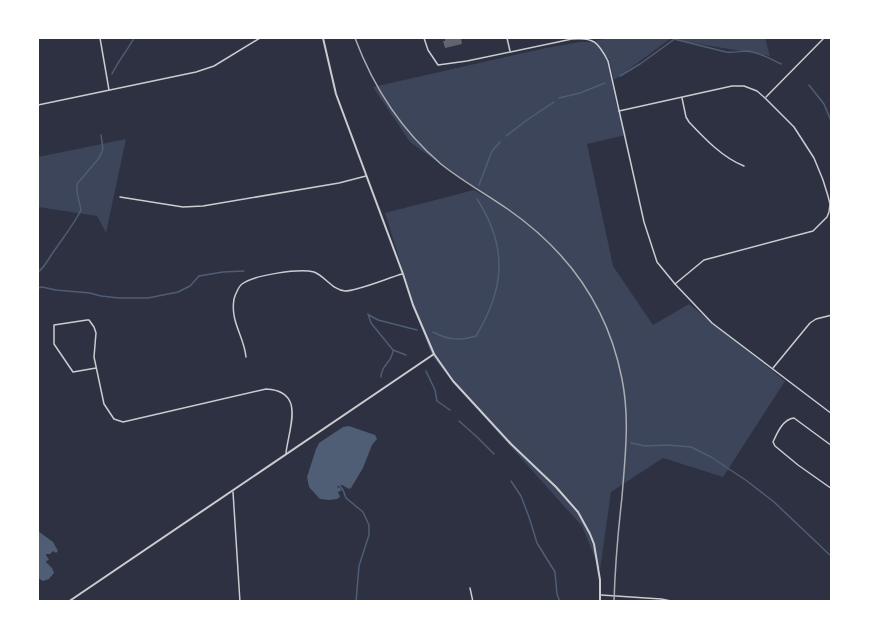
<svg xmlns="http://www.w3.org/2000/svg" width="869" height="639" font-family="Lato,sans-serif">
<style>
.green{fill:#3c4559}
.water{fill:#4f5d75}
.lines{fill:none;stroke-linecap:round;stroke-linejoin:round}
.stream{stroke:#4f5d75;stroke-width:1.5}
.building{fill:#626471}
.minor{stroke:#caccd0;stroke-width:1.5}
.tertiary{stroke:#caccd0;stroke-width:2}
.rail{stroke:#abadb3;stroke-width:1.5}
</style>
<rect width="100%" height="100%" fill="#2d3142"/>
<g class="green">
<path d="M 607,38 L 765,38 L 770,56 L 670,39 L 614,80 L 609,59 L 603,54 L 608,61 L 615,99 L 626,135 L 587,144 L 613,266 L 653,325 L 689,304 L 785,381 L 723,477 L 663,458 L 611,492 L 600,570 L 582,526 L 455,385 L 432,356 L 417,316 L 385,213 L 474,190 L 494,201 L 454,174 L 410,142 L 373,87 L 546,48 L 580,42 L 591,42 Z"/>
<path d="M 126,139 L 106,233 L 97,216 L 38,207 L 38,157 Z"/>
</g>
<g class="water">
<path d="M 349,426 L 375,435 L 377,439 L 372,445 L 363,468 L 351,488 L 349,489 L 342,485 L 338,486 L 337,487 L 340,488 L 342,490 L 338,492 L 340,497 L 337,499 L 329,500 L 320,499 L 309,487 L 307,477 L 316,449 L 319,443 L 343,427 Z"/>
<path d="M 38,531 L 53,542 L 58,551 L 56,553 L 53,551 L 50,554 L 46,554 L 46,555 L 49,560 L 46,561 L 46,562 L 52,568 L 54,573 L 49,579 L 43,581 L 38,578 Z"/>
</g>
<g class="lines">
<g class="stream">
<path d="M 674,39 L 726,52 C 734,53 740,51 747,51 C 759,52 771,59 781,64"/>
<path d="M 112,74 C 118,61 127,51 134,38"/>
<path d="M 620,76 L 640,64 L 676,38"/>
<path d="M 809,85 L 824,104 L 832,123"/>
<path d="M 559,98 L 580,93 L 605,83"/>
<path d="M 506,136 L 527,120 L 554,102"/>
<path d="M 479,185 L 492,151 L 500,142"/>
<path d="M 38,272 C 45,267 47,261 52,254 C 62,239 73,226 81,210 L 77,192 L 77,184 L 99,158 L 103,149 L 101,135"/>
<path d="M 38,288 L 42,287 L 56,290 L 90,293 L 101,296 L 119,298 L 148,298 L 178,292 L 190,286 L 199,276 L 223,272 L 244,271"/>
<path d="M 368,314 L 371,323 L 393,350 L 406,355"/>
<path d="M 369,315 L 378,320 L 417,330"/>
<path d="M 433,332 C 448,340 460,341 476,336 C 505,288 508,247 477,199"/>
<path d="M 426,371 L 435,390 L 437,401 L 450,410"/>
<path d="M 381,377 C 381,365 391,364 393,351"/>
<path d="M 459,421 L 477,437 L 494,454"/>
<path d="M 631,443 L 645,446 L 667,445 L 691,447 L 711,457 L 747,481 L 774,502 L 832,557"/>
<path d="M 511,481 L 521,496 L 529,517 L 537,543 L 555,572 L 557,594 L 560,602"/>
<path d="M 339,485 L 343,490 L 346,498 L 363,512 L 369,525 L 369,535 L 359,566 L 356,602"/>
</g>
</g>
<path class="building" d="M 445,38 L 461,38 L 462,44 L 445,48 L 443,41 L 445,41 Z"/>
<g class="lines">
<g class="minor">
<path d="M 100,38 L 109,90"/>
<path d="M 424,38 L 428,50 L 438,65 L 467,61 L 572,39 C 594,37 598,42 608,61 L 644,222 L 657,262 L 675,284 L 712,323 L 832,414"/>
<path d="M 507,38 L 510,51"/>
<path d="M 829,38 L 832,39"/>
<path d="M 766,97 L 824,38"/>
<path d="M 682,98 L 686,117 L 689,122 C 704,138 723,158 744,166"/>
<path d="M 38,105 L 196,72 L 214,66 L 260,38"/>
<path d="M 619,111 L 732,86 L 744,86 L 757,91 L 765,98 L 794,127 L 814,158 L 823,180 L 828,196 L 830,204 L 829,212 L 827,217 L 813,231 L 704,260 L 675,284"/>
<path d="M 120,197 L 183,207 L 203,206 L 339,183 L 366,176"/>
<path d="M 246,357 C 244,336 230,322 234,299 C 235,295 239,286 242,284 C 254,275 300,268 314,272 C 325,276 332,290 345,291 C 357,291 388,278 402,274"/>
<path d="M 96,368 L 73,372 L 54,344 L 54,325 L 87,320 L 89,320 L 94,327 L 96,333 L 94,357 L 104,404 L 114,419 L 123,422 L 266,389 C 306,391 289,427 286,453"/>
<path d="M 773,368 L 810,323 L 816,319 L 832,315"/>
<path d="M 832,446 L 794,418 C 783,419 777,433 773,442 L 775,446 L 798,465 L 832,489"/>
<path d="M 233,492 L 240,602"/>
<path d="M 470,588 L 473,602"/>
<path d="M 601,595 L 661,599 L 676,602"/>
</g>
<g class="tertiary">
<path d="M 323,38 L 336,94 L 403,274 L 413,305 L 434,354 L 453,381 L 511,444 L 556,487 L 578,512 L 590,534 L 594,544 L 600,580 L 600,602"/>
<path d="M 68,602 L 434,354"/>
</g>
<path class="rail" d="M 355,38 C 373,86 401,130 441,164 C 462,181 486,194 509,210 C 569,252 608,307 622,379 C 630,419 625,457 622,497 C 618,532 615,567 614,602"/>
</g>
<rect width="869" height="639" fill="none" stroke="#ffffff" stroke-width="78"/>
</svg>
